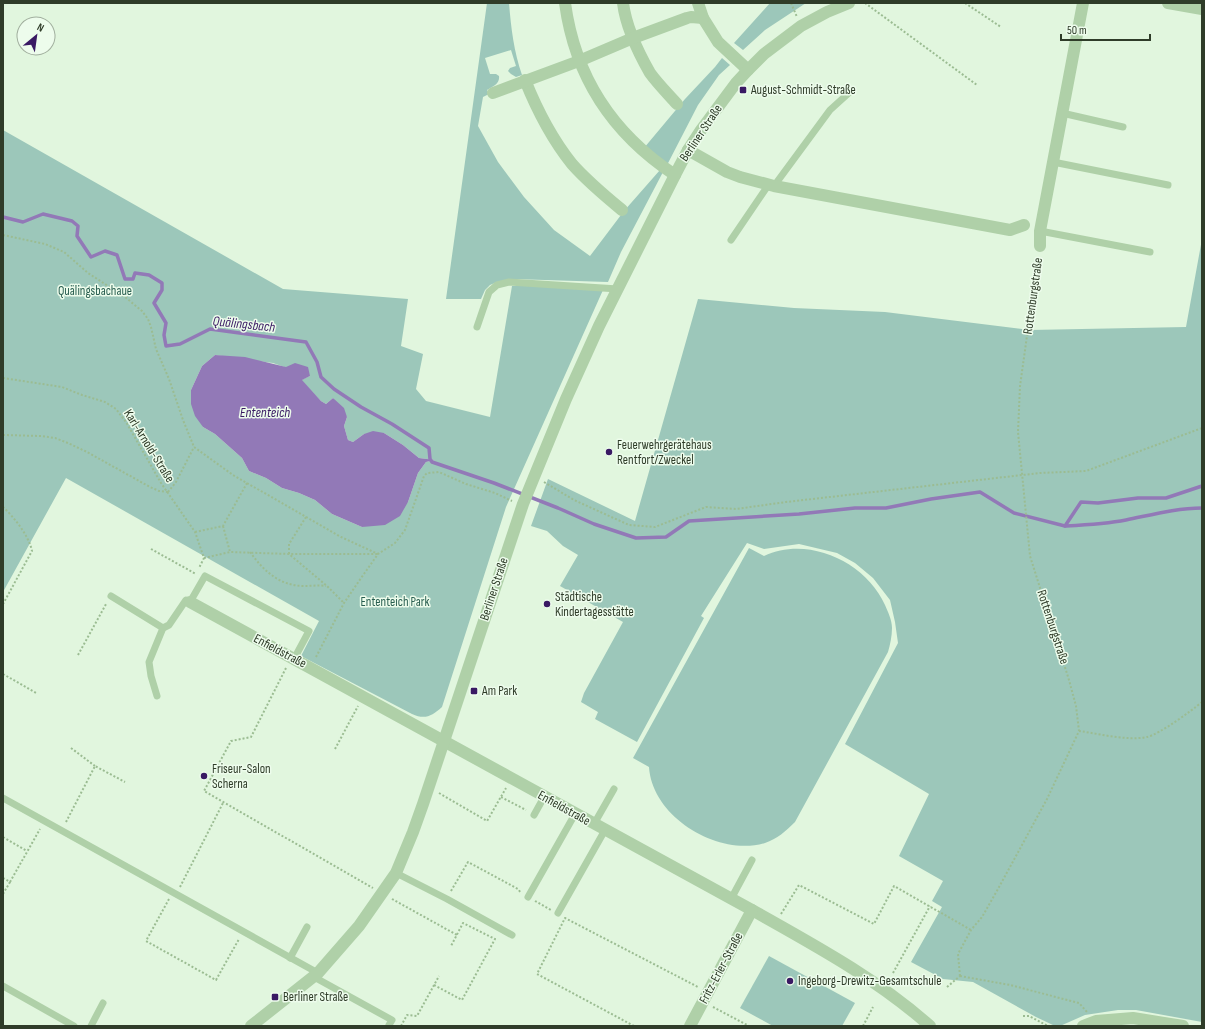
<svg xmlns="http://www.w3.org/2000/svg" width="1205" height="1029" font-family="'Sofia Sans Condensed',sans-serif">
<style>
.green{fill:#9cc7ba;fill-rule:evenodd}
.water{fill:#9279b7}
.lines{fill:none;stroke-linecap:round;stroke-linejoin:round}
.stream{stroke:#9279b7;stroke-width:3.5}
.path{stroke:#9bbc92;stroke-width:2;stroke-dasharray:2 2;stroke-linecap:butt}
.lane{stroke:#afd0a8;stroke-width:7}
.street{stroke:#afd0a8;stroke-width:12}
.poi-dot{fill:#391963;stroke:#edfcec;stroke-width:1.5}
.labels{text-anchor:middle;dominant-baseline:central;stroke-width:3;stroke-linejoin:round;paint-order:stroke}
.poi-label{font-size:13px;fill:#2f3c29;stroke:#edfcec;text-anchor:start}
.street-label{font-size:13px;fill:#2f3c29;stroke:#edfcec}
.park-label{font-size:13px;fill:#295e50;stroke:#edfcec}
.water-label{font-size:14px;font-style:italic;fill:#391963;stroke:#edfcec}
</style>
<rect width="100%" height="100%" fill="#e1f6de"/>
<g class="green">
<path d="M 487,3 L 509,3 C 511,28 514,52 522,75 L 516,77 L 511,74 L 508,71 L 510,68 L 516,66 L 511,50 L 485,58 L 490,74 L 496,74 L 499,76 C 500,84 493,86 487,90 L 489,94 L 483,97 L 478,126 L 498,162 L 524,197 L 554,230 L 590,256 L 624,211 L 660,170 L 663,172 L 621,252 L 608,282 L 513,279 L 497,282 L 490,285 L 485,290 L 481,299 L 446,299 Z"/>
<path d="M 770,3 L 806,3 L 765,30 L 743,50 L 734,43 Z"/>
<path d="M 722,58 L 730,65 L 719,75 L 698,105 L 666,167 L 644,148 L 685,99 L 715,67 Z"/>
<path d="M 3,130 L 283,289 L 408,299 L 401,346 L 423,354 L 416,389 L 426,401 L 490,417 L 512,286 L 564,286 L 603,290 L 506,507 L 442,707 C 432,716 425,720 412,714 L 301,656 L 319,621 L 66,478 L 3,592 ZM 215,355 L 273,363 L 310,376 L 301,380 L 321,401 L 326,404 L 333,398 L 347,417 L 344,426 L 348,440 L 353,442 L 364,434 L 384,433 L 403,445 L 419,458 L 435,460 L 426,462 L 418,473 L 408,502 L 362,527 L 332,514 L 315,500 L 299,493 L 282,488 L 266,478 L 249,471 L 242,458 L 215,434 L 203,427 L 191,390 L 202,366 Z"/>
<path d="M 1202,239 L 1202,1022 L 1136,1010 L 1118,1010 L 1085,1015 L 1060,1026 L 1055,1026 L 1036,1017 L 973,982 L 943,979 L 911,962 L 942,907 L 932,901 L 943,881 L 899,856 L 929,794 L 845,744 L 898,643 L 895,622 L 890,600 L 873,578 L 855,563 L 837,553 L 799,544 L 764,549 L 747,543 L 701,616 L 704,618 L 637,742 L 595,719 L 598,712 L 581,702 L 584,693 L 623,622 L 560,586 L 578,555 L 563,546 L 547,531 L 531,526 L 548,479 L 635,521 L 698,299 L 794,308 L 885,312 L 1030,330 L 1186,327 Z"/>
<path d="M 749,548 L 764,556 C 808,535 866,562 885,605 C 888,612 892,620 892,628 C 892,636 890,645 888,652 L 795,822 C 786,831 777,839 765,843 C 718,857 652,817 649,767 L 633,758 Z"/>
<path d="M 769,956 L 855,1003 L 842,1026 L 773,1026 L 740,1008 Z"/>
</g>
<path class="water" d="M 215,355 L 245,357 L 286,367 L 295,363 L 308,367 L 310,376 L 302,380 L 321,401 L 326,404 L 333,398 L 344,408 L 347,417 L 344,426 L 348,440 L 353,442 L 364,434 L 373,431 L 384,433 L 403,445 L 419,458 L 435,460 L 426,462 L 418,473 L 408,502 L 400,516 L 385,525 L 362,527 L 332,514 L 315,500 L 299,493 L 282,488 L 266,478 L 249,471 L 242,458 L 215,434 L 203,427 L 195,416 L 191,404 L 191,390 L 202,366 Z"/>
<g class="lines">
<g class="stream">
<path d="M 3,217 L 23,222 L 43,214 L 72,221 L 78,226 L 77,236 L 91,257 L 105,251 L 117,255 L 125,279 L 133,279 L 135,273 L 149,275 L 162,283 L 162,290 L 154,303 L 166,323 L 164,335 L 166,346 L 180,344 L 210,329 L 306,342 L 317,362 L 321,377 L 334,389 L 361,407 L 392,424 L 429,448 L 430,459 L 432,462 L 494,483 L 558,508 L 594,524 L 636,538 L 666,537 L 689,521 L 799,514 L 855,508 L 886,508 L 931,499 L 980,492 L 1014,513 L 1065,526 L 1081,502 L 1098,503 L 1138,498 L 1166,498 L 1202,486"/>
<path d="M 1065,526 C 1085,525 1106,524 1126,520 C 1151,515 1176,508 1202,508"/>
</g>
<g class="path">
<path d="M 791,3 L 797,17"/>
<path d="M 865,3 L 977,85"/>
<path d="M 965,3 L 1001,27"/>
<path d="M 3,235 L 45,244 L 64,252 L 88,273 L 125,297 L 142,311 L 148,319 L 151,327 L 156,349 L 169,379 L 183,420 L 194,447 L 233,475 L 341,537 L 378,554"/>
<path d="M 3,378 L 62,387 L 82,395 L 105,402 L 116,409 L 126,422 L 161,483 L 195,532 L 204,558 L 199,568"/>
<path d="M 3,435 L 41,436 L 55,438 L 68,443 L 87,452 L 150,487 L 159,491 L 168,492"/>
<path d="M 544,482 L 574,500 L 629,525 L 655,527 L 706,507 L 736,509 L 786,502 L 1040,473 L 1086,471 L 1202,428"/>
<path d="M 168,492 L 176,482 L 194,447"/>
<path d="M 3,507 C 14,517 29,536 32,551 L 3,604"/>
<path d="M 306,517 L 289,544 L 289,554 L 327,586 L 344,603"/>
<path d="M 223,526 L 230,552"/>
<path d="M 195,532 L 223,526 L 247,483"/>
<path d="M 151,549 L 196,574"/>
<path d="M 250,552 C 263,570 279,586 304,586 C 311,586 318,585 326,586"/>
<path d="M 204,558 L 230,552 L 289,554 L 377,554"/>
<path d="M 78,655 L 106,604"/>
<path d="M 316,657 L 344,603 L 359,581 L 378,554 L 395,543 L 405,530 L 424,476 L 427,473 L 439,472 L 466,484 L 495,493 L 512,501"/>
<path d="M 286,668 L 251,737 L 231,741 L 204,791 L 373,888"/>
<path d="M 3,674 L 36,693"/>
<path d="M 1079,731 C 1101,734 1126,741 1147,737 C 1160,734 1191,711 1202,702"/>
<path d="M 71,748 L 95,766"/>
<path d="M 335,749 L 358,706"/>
<path d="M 439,793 L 487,821 L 506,788"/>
<path d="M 501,797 L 526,810"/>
<path d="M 66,822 L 95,766 L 125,782"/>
<path d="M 3,837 L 27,851"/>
<path d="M 3,878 L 10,882 L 3,894"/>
<path d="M 10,882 L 40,829"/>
<path d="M 180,887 L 223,803"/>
<path d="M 451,891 L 468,862 L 518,889 L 521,893"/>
<path d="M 169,899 L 146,941 L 216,980 L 239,939"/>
<path d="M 392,899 L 457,935"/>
<path d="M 535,901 L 551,910"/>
<path d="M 781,914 L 799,885 L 874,924 L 894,886 L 971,930"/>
<path d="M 893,973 L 930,906"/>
<path d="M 960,976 L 958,954 L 971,930 L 982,917 L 998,889 L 1047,799 L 1079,731 L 1076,706 L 1069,680 L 1030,556 L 1018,432 L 1020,386 L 1038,257"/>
<path d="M 960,976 L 1010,985 L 1079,1003 L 1087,1012"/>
<path d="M 434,985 L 462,1000 L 495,939 L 463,923 L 451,946"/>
<path d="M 947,987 L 960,976"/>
<path d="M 713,1007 L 749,1026"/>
<path d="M 1023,1016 L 1029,1016 L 1048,1026"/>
<path d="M 401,1026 L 407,1015 L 417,1016 L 439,976"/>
<path d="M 634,1026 L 537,974 L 565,918 L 698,987"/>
<path d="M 863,1026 L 873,1007"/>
</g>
<g class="lane">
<path d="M 1062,113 L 1123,127"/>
<path d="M 1053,162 L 1168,185"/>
<path d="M 774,186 L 830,110 L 851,91"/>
<path d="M 1040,231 L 1150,252"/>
<path d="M 731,240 L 769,184"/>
<path d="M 477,327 L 489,292 L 497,285 L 509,282 L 618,289"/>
<path d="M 111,596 L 163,628"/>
<path d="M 157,696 L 151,676 L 149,662 L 163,628 L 169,625 L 186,600 L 190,602 L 205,576 L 309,631 L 294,659"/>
<path d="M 3,798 L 318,973"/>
<path d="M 534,815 L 544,797"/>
<path d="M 594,824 L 614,789"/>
<path d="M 396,873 L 447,899 L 512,935"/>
<path d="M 528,897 L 575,814"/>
<path d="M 731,899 L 752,860"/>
<path d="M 558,913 L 605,830"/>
<path d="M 290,958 L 307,927"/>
<path d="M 314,977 L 392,1020 L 389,1025"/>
<path d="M 3,986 L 74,1026"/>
<path d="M 91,1026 L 103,1003"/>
</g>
<g class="street">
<path d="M 565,3 C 575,77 613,134 675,175"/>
<path d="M 623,3 C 626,27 638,52 650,73 C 658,84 668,94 677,104"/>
<path d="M 698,3 L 703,18 L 718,42 L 748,70"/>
<path d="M 1168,3 L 1202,9"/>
<path d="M 525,80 C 537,110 552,139 572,164 C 587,181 605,196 622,210"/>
<path d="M 493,93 L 579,61 L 633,38 L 687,18 L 691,17 L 703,18"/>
<path d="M 688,150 L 727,172 L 740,177 L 774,186 L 1010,230 L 1024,225"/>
<path d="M 1040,246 L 1040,231 L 1083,3"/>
<path d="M 190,602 L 752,910 C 814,945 876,978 930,1026"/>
<path d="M 251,1026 L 318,973 L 359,926 L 396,873 L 413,832 L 423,804 L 523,504 L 566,399 L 599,326 L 675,175 L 688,150 L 701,130 L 736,83 L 748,70 L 764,54 L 801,26 L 827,12 L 849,3"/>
<path d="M 690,1026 L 752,910"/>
<path d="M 1083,1026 L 1096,1021 L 1133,1018 L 1183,1026"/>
</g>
</g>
<g class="poi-dot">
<rect x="739" y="86" width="8" height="8" rx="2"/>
<circle cx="609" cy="452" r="4"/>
<circle cx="547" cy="604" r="4"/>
<rect x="470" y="687" width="8" height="8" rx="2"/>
<circle cx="204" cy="776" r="4"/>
<circle cx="790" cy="981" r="4"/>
<rect x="271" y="993" width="8" height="8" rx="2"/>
</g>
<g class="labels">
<g class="poi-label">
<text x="751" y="90">August-Schmidt-Straße</text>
<text x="617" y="445">Feuerwehrgerätehaus<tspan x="617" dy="15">Rentfort/Zweckel</tspan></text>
<text x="555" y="597">Städtische<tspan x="555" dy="15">Kindertagesstätte</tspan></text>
<text x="482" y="691">Am Park</text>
<text x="212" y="769">Friseur-Salon<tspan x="212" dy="15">Scherna</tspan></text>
<text x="798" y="981">Ingeborg-Drewitz-Gesamtschule</text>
<text x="283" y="997">Berliner Straße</text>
</g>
<g class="street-label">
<text transform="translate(701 133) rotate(-56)">Berliner Straße</text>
<text transform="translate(1033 296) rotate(-82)">Rottenburgstraße</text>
<text transform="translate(149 446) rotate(58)">Karl-Arnold-Straße</text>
<text transform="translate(494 589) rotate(-72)">Berliner Straße</text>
<text transform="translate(1053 627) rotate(72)">Rottenburgstraße</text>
<text transform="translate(280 651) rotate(28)">Enfieldstraße</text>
<text transform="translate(564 808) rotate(29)">Enfieldstraße</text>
<text transform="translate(721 968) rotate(-62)">Fritz-Erler-Straße</text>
</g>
<g class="park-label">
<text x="95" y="291">Quälingsbachaue</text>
<text x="395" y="602">Ententeich Park</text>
</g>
<g class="water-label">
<text transform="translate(244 324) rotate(6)">Quälingsbach</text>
<text x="265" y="412">Ententeich</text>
</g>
</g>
<rect width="1205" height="1029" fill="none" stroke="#2f3c29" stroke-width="8"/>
<g transform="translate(36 36) rotate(29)"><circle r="19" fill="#edfcec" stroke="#a1af9e"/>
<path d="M0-3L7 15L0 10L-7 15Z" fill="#391963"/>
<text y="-6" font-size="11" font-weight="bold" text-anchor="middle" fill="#2f3c29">N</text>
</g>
<path d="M1061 34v6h89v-6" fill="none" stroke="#2f3c29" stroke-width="2"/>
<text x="1067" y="34" font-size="12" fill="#2f3c29" stroke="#edfcec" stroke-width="3" paint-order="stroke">50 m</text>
</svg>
